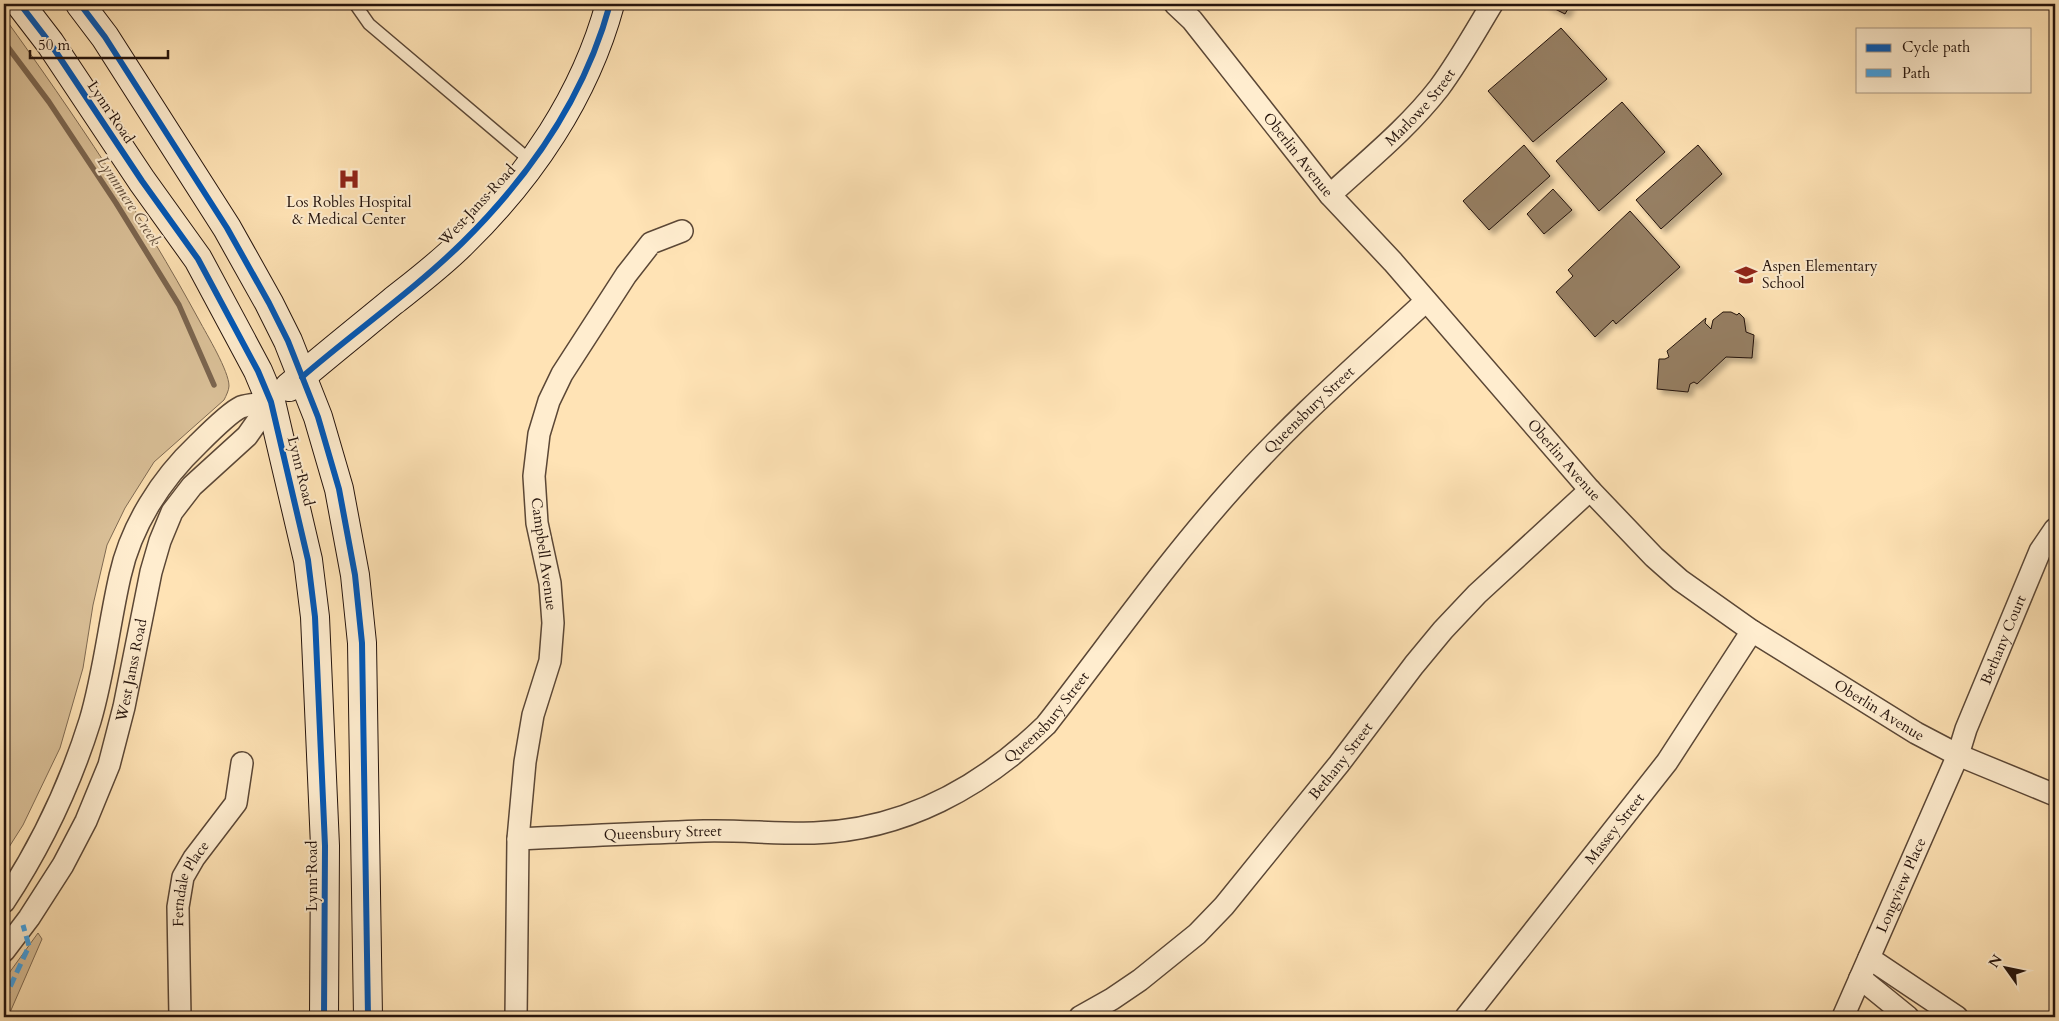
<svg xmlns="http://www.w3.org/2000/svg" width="2059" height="1021" font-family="Cardo,serif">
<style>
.green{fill:#dac098;stroke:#7f6a52}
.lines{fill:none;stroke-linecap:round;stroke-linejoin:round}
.stream{stroke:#7b654f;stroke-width:5.5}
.building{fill:#967f64;stroke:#24130c;filter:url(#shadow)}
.service-casing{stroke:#5b4736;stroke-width:14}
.minor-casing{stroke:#5b4736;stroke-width:24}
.secondary-casing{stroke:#24130c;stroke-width:30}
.service{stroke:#ffedcf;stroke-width:11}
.minor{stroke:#ffedcf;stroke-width:21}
.secondary{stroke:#ffedcf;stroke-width:28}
.quiet{stroke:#3ea2e9;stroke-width:5;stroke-dasharray:10 5;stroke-linecap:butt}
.cycleway-casing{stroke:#ffedcf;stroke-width:9}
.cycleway{stroke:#0057b8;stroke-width:6}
.labels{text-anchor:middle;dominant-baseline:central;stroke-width:4;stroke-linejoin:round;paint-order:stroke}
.street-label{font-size:15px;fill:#24130c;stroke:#ffedcf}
.poi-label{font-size:15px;fill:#24130c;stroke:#ffedcf}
.water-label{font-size:16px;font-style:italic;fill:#65513e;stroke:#ffedcf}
</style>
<defs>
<filter id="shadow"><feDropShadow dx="4.5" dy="4.5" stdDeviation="2.5" flood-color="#0004"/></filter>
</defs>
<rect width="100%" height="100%" fill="#ffe3b5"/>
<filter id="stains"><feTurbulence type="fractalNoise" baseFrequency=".004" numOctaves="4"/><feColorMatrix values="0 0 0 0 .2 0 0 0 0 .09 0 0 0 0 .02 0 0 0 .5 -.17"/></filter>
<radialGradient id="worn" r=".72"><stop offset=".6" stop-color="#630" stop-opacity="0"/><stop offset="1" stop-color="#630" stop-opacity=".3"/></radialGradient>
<g class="green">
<path d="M 4,17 C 74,114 142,215 199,320 C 207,335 229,371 229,386 C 229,390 226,396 224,400 L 154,462 L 125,508 L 107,545 L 93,605 L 83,668 L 60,748 L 23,825 L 4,855 Z"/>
<path d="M 38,933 L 42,939 L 8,1017 L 4,1017 L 4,980 Z"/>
</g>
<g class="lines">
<path class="stream" d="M 4,42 L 49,102 L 116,203 L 179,305 L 214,385"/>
</g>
<g class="building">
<path d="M 1545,4 L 1571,4 L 1565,14 Z"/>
<path d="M 1561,28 L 1607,79 L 1533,142 L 1488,91 Z"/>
<path d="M 1622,102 L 1665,152 L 1599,211 L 1556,161 Z"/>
<path d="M 1524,145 L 1550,176 L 1489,230 L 1463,201 Z"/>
<path d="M 1698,145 L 1722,174 L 1661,229 L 1636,200 Z"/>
<path d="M 1553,189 L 1572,210 L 1544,234 L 1527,214 Z"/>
<path d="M 1630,211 L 1680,267 L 1616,324 L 1613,320 L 1595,337 L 1556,292 L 1573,276 L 1568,270 Z"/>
<path d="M 1723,312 L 1731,312 L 1737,315 L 1739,313 L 1744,318 L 1746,332 L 1754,335 L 1752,358 L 1726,357 L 1697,384 L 1694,382 L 1690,384 L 1688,392 L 1657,389 L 1659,359 L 1665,359 L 1669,357 L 1667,351 L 1706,318 L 1705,323 L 1711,329 L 1713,320 Z"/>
</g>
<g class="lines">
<g class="service-casing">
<path id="service" d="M 355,4 L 369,24 L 532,162"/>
</g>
<g class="minor-casing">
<g id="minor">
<path id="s1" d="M 1175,4 L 1192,20 L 1330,195 L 1393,262 L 1590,490 L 1654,557 L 1680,580 L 1752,631 L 1916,733 L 1958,755 L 2055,795"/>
<path id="s2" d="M 1330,195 C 1367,161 1408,128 1439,88 C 1459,61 1475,32 1492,4"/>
<path id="s3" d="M 518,839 C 580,836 642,833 704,831 C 740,830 777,834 814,833 C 904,830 982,787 1046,725 C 1107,647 1165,564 1231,490 C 1291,422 1360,362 1426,301"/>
<path d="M 4,902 C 41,846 70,785 90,721 C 104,674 109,624 120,576 C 131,526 161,479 198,444 C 207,435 230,412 241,407 C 250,404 262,404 271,402"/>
<path id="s4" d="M 4,951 L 29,918 L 63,865 L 86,821 L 109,765 L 124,707 L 151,572 L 160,541 L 172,512 L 192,486 L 247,436 L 271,402"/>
<path d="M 1869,958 L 1957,1017"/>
<path d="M 1860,978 L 1908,1017"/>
<path id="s5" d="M 180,1017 L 178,907 L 183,877 L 194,858 L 236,803 L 242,763"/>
<path d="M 516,1017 L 518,839 L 525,762 L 533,715 L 550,661 L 553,623 L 550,583 L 537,523 L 534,476 L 539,434 L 549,401 L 562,374 L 626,275 L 651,243 L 682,231"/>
<path id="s6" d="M 1080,1017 L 1112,999 L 1140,980 L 1197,934 L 1224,906 L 1339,764 L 1414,665 L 1443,630 L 1477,594 L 1590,490"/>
<path id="s7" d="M 1466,1017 L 1667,762 L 1752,631"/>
<path id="s8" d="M 1843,1017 L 1958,755 L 1966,729 L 2040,551 L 2055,529"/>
</g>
</g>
<g class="secondary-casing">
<g id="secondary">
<path d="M 20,4 L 50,43 L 142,181 L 198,259 L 258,371 L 271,402 L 308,560 L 315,617 L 325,846 L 324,1017"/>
<path d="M 80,4 L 105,37 L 227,228 L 269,303 L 288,341 L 318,417 L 339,489 L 355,575 L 362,643 L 368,1017"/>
<path d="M 289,387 C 323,358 358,330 392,302 C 416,283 440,265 462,243 C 530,177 585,96 610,4"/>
</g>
</g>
<use href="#service" class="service"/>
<use href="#minor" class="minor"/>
<use href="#secondary" class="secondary"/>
<path class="quiet" d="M 4,1000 L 29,946 L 23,925"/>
<g class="cycleway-casing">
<g id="cycleway">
<path d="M 20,4 L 50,43 L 142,181 L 198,259 L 258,371 L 271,402 L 308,560 L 315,617 L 325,846 L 324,1017"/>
<path d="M 80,4 L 105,37 L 227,228 L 269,303 L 288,341 L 318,417 L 339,489 L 355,575 L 362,643 L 368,1017"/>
<path d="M 302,377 C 354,332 413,291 462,243 C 530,176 585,96 610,4"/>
</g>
</g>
<use href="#cycleway" class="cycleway"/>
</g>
<defs>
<g id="hospital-bare" transform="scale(1.725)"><path d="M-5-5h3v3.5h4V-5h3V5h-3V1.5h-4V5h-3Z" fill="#8f2418" stroke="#ffedcf" stroke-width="2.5" paint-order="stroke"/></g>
<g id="school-bare" transform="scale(1.725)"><path d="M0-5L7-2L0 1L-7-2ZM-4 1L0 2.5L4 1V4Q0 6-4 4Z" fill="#8f2418" stroke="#ffedcf" stroke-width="2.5" paint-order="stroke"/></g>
</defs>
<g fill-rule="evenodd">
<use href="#hospital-bare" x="349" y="179"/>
<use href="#school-bare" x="1746" y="275"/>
</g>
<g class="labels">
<g class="street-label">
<text stroke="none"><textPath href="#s2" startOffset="126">Marlowe Street</textPath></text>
<text transform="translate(111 112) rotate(56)">Lynn Road</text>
<text stroke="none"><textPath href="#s1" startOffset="195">Oberlin Avenue</textPath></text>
<text transform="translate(477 205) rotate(-47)">West Janss Road</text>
<text stroke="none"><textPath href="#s3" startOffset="969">Queensbury Street</textPath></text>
<text stroke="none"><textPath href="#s1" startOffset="600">Oberlin Avenue</textPath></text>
<text transform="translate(301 471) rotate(76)">Lynn Road</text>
<text transform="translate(544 554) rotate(82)">Campbell Avenue</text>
<text stroke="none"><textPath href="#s8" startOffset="410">Bethany Court</textPath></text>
<text stroke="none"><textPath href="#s4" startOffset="312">West Janss Road</textPath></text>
<text stroke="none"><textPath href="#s1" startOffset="1005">Oberlin Avenue</textPath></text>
<text stroke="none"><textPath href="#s3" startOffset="564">Queensbury Street</textPath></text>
<text stroke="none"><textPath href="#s6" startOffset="369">Bethany Street</textPath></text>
<text stroke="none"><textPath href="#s7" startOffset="240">Massey Street</textPath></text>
<text stroke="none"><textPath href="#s3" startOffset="145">Queensbury Street</textPath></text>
<text transform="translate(312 876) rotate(-90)">Lynn Road</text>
<text stroke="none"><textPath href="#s5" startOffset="136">Ferndale Place</textPath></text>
<text stroke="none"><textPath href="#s8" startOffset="144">Longview Place</textPath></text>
</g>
<g class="poi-label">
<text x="349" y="202">Los Robles Hospital<tspan x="349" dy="17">&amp; Medical Center</tspan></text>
<text x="1762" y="266" text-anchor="start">Aspen Elementary<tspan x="1762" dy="17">School</tspan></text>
</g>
<g class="water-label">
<text transform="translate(129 201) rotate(57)">Lynnmere Creek</text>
</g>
</g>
<rect width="2059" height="1021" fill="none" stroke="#ffe3b5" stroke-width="20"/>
<rect x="5" y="5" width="2049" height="1011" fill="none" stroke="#24130c" stroke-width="2.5"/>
<rect x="10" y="10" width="2039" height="1001" fill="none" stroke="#24130c"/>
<rect x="1856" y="28" width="175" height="65" fill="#ffedcf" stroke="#a79681"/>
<rect x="1866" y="44" width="25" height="8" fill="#0057b8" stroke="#a79681"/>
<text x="1902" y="52" font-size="15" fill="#24130c">Cycle path</text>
<rect x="1866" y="69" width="25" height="8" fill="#3ea2e9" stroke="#a79681"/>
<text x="1902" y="78" font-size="15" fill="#24130c">Path</text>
<g transform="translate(2006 968) rotate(303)" stroke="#ffedcf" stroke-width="4" paint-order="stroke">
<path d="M0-4L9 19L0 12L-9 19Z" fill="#24130c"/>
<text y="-8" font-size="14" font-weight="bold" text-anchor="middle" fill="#24130c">N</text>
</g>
<path d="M30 50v8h138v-8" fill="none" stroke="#24130c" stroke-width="2.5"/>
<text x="38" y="50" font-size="15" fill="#24130c" stroke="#ffedcf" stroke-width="4" paint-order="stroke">50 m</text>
<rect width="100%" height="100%" filter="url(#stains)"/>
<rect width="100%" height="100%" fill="url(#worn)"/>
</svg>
